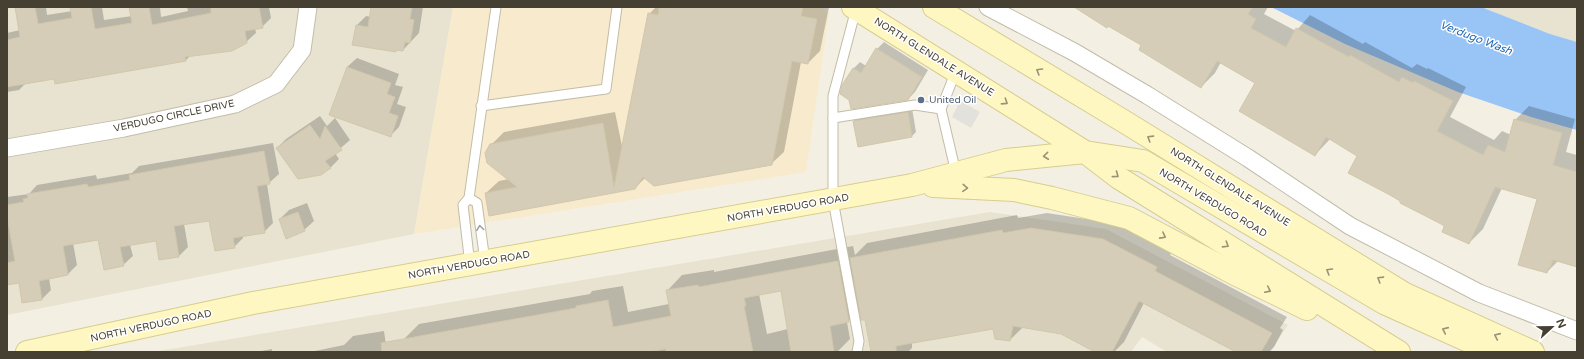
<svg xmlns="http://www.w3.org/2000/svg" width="1584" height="359" font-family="'Varela Round',sans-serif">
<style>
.residential{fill:#e8e3d1}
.commercial{fill:#f8eacc}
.parking{fill:#e3e1dc}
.water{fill:#99c5f6}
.shadow{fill:#0003;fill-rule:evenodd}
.building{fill:#d6cdb8;stroke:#d1c7aa}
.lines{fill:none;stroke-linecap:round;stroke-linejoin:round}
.lane-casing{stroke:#c2bca8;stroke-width:11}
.street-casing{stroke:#c2bca8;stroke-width:19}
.secondary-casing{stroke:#d7cd8f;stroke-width:24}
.lane{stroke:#fff;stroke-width:9}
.street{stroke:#fff;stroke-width:17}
.secondary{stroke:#fff7c2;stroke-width:22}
.oneway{stroke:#999273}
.oneway2{stroke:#a2a099}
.service-dot{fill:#5c6f8a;stroke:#fff;stroke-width:1.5}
.labels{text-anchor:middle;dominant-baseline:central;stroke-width:3;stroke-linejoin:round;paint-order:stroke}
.street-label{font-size:10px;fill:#464033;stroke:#fff}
.service-label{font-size:10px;fill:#4e5e75;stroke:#fff;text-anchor:start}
.water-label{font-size:11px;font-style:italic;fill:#2369ba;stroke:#fff}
</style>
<rect width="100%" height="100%" fill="#f3f0e3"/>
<g class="residential">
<path d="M 7,7 L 453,7 L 414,234 L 7,315 Z"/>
<path d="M 1481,7 L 1577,7 L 1577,42 L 1550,34 Z"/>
<path d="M 990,212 L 1106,229 L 1288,325 L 1270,352 L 1167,352 L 1142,337 L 1131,352 L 153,352 Z"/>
</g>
<path class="commercial" d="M 453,7 L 821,7 L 829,13 L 806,172 L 414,234 Z"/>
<path class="parking" d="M 960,101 L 980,112 L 971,128 L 952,117 Z"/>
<path class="water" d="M 1271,7 L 1481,7 L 1550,34 L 1577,42 L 1577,130 L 1531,117 L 1458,92 L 1345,44 Z"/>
<g class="shadow">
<path d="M 16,7 L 46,7 L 47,15 L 72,11 L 71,7 L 102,7 L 104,20 L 132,16 L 130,7 L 160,7 L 161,17 L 188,11 L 187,7 L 269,7 L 271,18 L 262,27 L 255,28 L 256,33 L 246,42 L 190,56 L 185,61 L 27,82 L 19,90 L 7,92 L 7,33 L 20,30 Z"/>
<path d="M 372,7 L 423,7 L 419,33 L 403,50 L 398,49 L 395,51 L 357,25 L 366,16 L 371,17 Z"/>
<path d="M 656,7 L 829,7 L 820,51 L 808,63 L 801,62 L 784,152 L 771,164 L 645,178 L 635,188 L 486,193 L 499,181 L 509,179 L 491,145 L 504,132 L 615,112 L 623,151 L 649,14 Z"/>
<path d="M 1085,7 L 1268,7 L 1264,14 L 1296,31 L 1310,15 L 1363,44 L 1365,42 L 1412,68 L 1417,64 L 1427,69 L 1428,68 L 1466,87 L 1450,117 L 1494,140 L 1502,131 L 1511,135 L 1515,120 L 1529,106 L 1575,119 L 1566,152 L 1577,155 L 1577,266 L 1558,261 L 1547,272 L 1538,198 L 1502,188 L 1483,229 L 1469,243 L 1443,224 L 1401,201 L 1359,155 L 1331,138 L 1315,155 L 1256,83 L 1221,62 L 1215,73 L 1201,87 L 1143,45 Z"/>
<path d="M 884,42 L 928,70 L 915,92 L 908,99 L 852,108 L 853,69 L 860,62 L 866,66 L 877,49 Z"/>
<path d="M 357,58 L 399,74 L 395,85 L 403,87 L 397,104 L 406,107 L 399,127 L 390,136 L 347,67 Z"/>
<path d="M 912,108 L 916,132 L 912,136 L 854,121 L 859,117 Z"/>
<path d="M 320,116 L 327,126 L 335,118 L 350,140 L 335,153 L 339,159 L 330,168 L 277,148 L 286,139 Z"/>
<path d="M 273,143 L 279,174 L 269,183 L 267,184 L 273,223 L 264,232 L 243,235 L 243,238 L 234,247 L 210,219 L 184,224 L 188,247 L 179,256 L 157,240 L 130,245 L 133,256 L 123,265 L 99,239 L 73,243 L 77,265 L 68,274 L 49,278 L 51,290 L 42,299 L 23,302 L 20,282 L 7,284 L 7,197 L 29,194 L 37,185 L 96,175 L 97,179 L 132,173 L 139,166 ZM 233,233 L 234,241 L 232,241 Z"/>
<path d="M 307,203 L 314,221 L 304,230 L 280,219 L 289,210 Z"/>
<path d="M 1047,213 L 1119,224 L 1172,252 L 1170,255 L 1287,317 L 1280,328 L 1283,330 L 1274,347 L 1269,352 L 1238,352 L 1144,303 L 1124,342 L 1114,352 L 1097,352 L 1061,333 L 1023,327 L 1010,340 L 994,328 L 912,343 L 912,348 L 908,352 L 872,352 L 866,318 L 860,310 L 847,322 L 850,339 L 837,352 L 659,352 L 658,349 L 641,352 L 406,352 L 404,339 L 419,324 L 590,294 L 592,291 L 623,286 L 628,312 L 669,304 L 667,291 L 682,275 L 714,270 L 714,272 L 853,246 L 855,255 L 867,243 L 1017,215 L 1018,218 ZM 781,290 L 788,329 L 767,334 L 759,294 Z"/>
<path d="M 384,331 L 387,352 L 310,352 L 344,345 L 353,336 Z"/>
<path d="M 272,349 L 272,352 L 256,352 Z"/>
</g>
<g class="building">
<path d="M 15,7 L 35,7 L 38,24 L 72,18 L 70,7 L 91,7 L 95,29 L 132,23 L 129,7 L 149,7 L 152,25 L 211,13 L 211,7 L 259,7 L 263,28 L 245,31 L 247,43 L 232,51 L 185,57 L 186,61 L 55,84 L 54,79 L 7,87 L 7,40 L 20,37 Z"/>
<path d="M 371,7 L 412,7 L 410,19 L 414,20 L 410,43 L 405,42 L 403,51 L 396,50 L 396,52 L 352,45 L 356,25 L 368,27 Z"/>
<path d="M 659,7 L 803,7 L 801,16 L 817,19 L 808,64 L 792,61 L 772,165 L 654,186 L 643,177 L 635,189 L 489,216 L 485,193 L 517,187 L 487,163 L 485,153 L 490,144 L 603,123 L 614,187 L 648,13 L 658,15 Z"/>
<path d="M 1074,7 L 1253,7 L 1248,14 L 1256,19 L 1251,28 L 1286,47 L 1296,28 L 1349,57 L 1350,55 L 1399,82 L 1402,77 L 1413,83 L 1414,81 L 1453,101 L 1437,131 L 1483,155 L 1488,145 L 1505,152 L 1514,119 L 1562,133 L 1553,165 L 1577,172 L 1577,267 L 1553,260 L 1550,268 L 1548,268 L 1547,273 L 1518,265 L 1537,199 L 1495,187 L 1469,244 L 1442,232 L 1444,227 L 1443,225 L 1400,203 L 1400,201 L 1390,195 L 1348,173 L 1357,156 L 1326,137 L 1315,156 L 1239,111 L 1255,83 L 1217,61 L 1201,88 L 1139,50 L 1141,45 L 1108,26 L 1107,28 Z"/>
<path d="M 876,48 L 922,77 L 908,100 L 851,109 L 849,100 L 840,94 L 842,85 L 853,68 L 861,73 Z"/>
<path d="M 347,67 L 391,83 L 387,94 L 395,97 L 389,113 L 398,116 L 391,137 L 329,115 Z"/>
<path d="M 908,112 L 912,137 L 858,147 L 853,121 Z"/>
<path d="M 310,125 L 320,139 L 325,126 L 342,150 L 325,161 L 331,168 L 321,175 L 298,179 L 276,148 Z"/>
<path d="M 264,151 L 270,184 L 257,186 L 265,233 L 233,238 L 235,248 L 215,251 L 209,221 L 174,226 L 179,257 L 159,260 L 156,241 L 120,247 L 124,266 L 104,270 L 98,240 L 63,246 L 68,275 L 39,281 L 42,300 L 22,303 L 19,283 L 7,285 L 7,263 L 15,261 L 7,217 L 7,205 L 24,202 L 23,199 L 28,198 L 27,194 L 87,184 L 88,187 L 130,180 L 129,175 Z"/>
<path d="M 298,212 L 305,231 L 286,239 L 279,219 Z"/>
<path d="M 1031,228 L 1103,239 L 1157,267 L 1155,271 L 1272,333 L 1261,352 L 1236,352 L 1139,301 L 1112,352 L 1095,352 L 1061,334 L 1013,326 L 1010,341 L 995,339 L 993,329 L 896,346 L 896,352 L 871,352 L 865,320 L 861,320 L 850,258 L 1002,230 L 1003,233 Z"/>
<path d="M 838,261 L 849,322 L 830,326 L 834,352 L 791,352 L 781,291 L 744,298 L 746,306 L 744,306 L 753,352 L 666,352 L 666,349 L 647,352 L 382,352 L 381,343 L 576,308 L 576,306 L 608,300 L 613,327 L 671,316 L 666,290 L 698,285 L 699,287 Z"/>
</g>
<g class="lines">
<g class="lane-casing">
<g id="lane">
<path d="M 856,9 L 833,96 L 833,200 L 859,341 L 857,352"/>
<path d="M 956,71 L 941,109 L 956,173"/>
<path d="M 481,106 L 606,89 L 617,7"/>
<path d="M 833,118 L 915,105 L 941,109"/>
<path d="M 469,198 L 477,203 L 485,261"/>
<path d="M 470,265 L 463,205 L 469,198 L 496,7"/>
</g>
</g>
<g class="street-casing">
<g id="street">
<path d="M 988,7 L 1074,52 L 1147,95 L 1248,158 L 1350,226 L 1479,293 L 1577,331"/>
<path d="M 7,148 L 124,128 L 235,104 L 276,84 L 302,50 L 308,7"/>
</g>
</g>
<g class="secondary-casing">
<g id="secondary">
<path d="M 853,7 L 1085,152 L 1119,178 L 1399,352"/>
<path d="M 934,7 L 1120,119 L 1405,294 L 1533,352"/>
<path d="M 933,186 L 1014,190 L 1052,198 L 1129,218 L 1233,273 L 1307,309"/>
<path d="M 27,352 L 253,303 L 912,185 L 1006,160 L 1085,152 L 1143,161 L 1384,303 L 1493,352"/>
</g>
</g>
<use href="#lane" class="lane"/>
<use href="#street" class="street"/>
<use href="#secondary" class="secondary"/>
</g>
<defs><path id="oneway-chevron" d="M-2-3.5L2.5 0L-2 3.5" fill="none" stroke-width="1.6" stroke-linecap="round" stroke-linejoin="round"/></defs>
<g class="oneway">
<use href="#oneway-chevron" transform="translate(1039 71) rotate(-149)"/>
<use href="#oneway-chevron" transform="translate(1005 102) rotate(33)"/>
<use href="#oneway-chevron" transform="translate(1150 138) rotate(-148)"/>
<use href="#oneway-chevron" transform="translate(1046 156) rotate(174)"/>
<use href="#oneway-chevron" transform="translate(1116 175) rotate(36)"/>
<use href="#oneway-chevron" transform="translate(965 188) rotate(3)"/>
<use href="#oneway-chevron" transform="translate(1163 236) rotate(28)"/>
<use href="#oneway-chevron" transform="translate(1226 245) rotate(32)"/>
<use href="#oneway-chevron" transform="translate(1329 271) rotate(-149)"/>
<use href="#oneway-chevron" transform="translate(1380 279) rotate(-148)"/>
<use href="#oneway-chevron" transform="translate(1268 290) rotate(26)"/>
<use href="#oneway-chevron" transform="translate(1445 330) rotate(-156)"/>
<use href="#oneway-chevron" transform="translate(1497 336) rotate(-156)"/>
</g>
<use class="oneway2" href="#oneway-chevron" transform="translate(480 228) rotate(-98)"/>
<circle class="service-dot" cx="921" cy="100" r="4"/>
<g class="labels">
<g class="street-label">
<text transform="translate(934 57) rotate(32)">NORTH GLENDALE AVENUE</text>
<text transform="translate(174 116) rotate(-12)">VERDUGO CIRCLE DRIVE</text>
<text transform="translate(1230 187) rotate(32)">NORTH GLENDALE AVENUE</text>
<text transform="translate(1213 203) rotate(31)">NORTH VERDUGO ROAD</text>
<text transform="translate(788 208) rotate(-10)">NORTH VERDUGO ROAD</text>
<text transform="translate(469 265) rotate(-10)">NORTH VERDUGO ROAD</text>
<text transform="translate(151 326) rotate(-12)">NORTH VERDUGO ROAD</text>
</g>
<g class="service-label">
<text x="929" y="100">United Oil</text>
</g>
<g class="water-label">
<text transform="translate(1476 38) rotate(21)">Verdugo Wash</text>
</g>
</g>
<rect width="1584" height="359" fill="none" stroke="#464033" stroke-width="16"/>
<g transform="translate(1552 327) rotate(68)" stroke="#ffffff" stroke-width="3" paint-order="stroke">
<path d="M0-3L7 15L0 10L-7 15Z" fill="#464033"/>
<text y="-6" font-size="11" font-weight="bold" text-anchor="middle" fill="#464033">N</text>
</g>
</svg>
